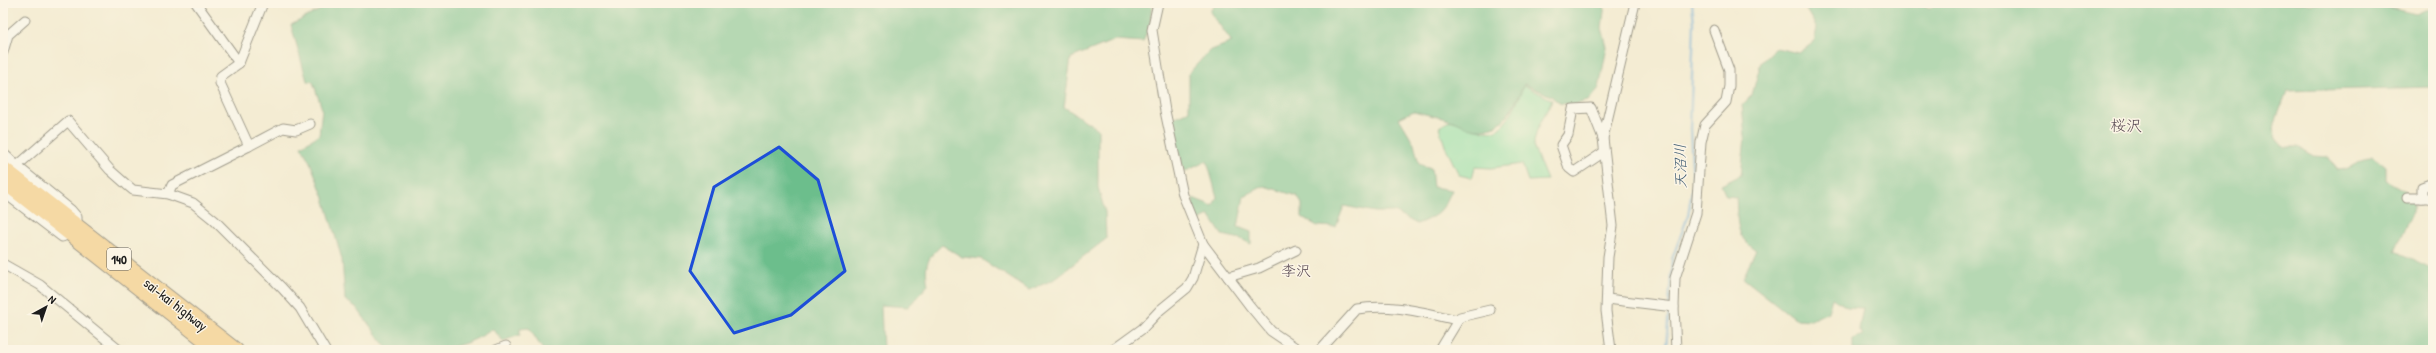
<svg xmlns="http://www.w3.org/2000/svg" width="2436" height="353" font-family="'Patrick Hand','Klee One',sans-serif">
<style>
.green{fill:#86e0a7;stroke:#517e62}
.forest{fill:#6cbe8c;stroke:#446d54}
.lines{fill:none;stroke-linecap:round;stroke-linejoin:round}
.stream{stroke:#68a8db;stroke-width:2.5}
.minor-casing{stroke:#3c3b37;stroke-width:11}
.trunk-casing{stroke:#3c3b37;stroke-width:16}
.minor{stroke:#fff;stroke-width:9}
.trunk{stroke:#f7c06b;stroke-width:14}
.marked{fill:none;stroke:#1d4ed8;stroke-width:3;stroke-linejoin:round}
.labels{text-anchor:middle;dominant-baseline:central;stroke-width:3;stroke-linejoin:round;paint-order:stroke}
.shield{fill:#fcf5e5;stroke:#5f5d58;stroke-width:1}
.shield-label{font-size:13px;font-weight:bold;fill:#1c1c1c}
.street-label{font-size:14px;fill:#1c1c1c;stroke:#fcf5e5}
.water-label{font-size:15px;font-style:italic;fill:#3e5b72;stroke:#fcf5e5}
.neighbourhood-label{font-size:15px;fill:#594a54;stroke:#fcf5e5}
.quarter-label{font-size:16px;fill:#594a54;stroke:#fcf5e5}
</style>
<rect width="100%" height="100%" fill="#fcf5e5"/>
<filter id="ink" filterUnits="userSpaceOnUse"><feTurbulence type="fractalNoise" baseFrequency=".025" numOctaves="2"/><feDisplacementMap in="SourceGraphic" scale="8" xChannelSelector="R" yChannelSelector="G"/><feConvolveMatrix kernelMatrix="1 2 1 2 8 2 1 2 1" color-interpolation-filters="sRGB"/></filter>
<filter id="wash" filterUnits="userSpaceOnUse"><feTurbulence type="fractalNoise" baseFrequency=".012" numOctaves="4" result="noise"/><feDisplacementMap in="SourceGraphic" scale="16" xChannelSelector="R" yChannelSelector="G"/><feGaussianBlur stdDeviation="0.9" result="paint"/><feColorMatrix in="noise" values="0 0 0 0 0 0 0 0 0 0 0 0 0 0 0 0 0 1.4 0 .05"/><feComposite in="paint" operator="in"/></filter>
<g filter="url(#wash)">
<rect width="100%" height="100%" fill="#f4ecd3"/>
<path class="green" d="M 1524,85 L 1552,100 L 1537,130 L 1533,146 L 1547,180 L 1528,181 L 1522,164 L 1491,168 L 1475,167 L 1472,178 L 1459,175 L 1445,146 L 1439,127 L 1453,119 C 1463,123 1474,129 1485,131 C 1507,136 1517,100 1524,85 Z"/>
<g class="forest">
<path d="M 322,3 L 1152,3 L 1152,4 L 1150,24 L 1143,42 L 1115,40 L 1071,58 L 1064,107 L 1098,129 L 1098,187 L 1105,212 L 1106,239 L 1053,280 L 1029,290 L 981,259 L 962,257 L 942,245 C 927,258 924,265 928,285 L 908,307 L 881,305 L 883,350 L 543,350 L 529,328 L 520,329 L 520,335 L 503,341 L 493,329 C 458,353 429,350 388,350 L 356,307 L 345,300 L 342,259 L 324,198 L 310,162 L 301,146 L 319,135 L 322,109 L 313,82 L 307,81 L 291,25 L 320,10 Z"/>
<path d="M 1215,3 L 1605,3 L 1602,28 L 1607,47 L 1599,88 L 1588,101 L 1572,105 L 1559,103 L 1551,96 L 1524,84 C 1513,109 1503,135 1470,128 C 1464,127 1459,122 1453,121 C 1440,117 1427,115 1414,111 L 1399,118 L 1414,143 L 1419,164 L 1431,168 L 1433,187 L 1452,190 C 1442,212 1439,215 1417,224 L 1394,212 L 1375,212 L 1344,206 L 1336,227 L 1317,226 L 1302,217 L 1302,204 L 1297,196 L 1264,186 L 1244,196 L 1238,227 L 1251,232 L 1251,244 L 1241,239 L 1222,235 L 1209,215 L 1198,222 L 1193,206 L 1193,198 L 1213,206 L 1217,197 L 1207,161 L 1184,172 L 1170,119 L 1189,111 L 1189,73 L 1209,51 L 1232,42 L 1210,12 Z"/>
<path d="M 1802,3 L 1920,3 L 1929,8 L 1942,3 L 2386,3 L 2386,7 L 2417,14 L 2433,7 L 2433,87 L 2287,91 L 2273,128 L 2276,140 L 2287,147 L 2298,147 L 2313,156 L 2327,157 L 2338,170 C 2351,170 2361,159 2372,155 L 2386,166 L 2386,180 L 2405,191 L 2414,206 L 2395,251 L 2433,269 L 2433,350 L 1853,350 L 1853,339 L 1863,335 L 1859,329 L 1863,308 L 1847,307 L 1832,298 L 1828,312 L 1811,320 L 1795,319 L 1743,278 L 1756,250 C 1734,237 1738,220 1736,197 L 1726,196 L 1721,185 L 1741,175 L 1745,137 L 1742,105 L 1752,95 L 1761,62 L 1776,48 L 1799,53 L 1814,42 L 1817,28 Z"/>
</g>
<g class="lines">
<path class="stream" d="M 1666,350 L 1672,259 L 1688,216 L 1693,182 L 1690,129 L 1694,23 L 1692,3"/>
</g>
</g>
<g filter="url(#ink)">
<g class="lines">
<g class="minor-casing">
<g id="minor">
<path d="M 196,3 L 239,63"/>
<path d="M 1158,3 L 1152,30 L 1165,111 L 1183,195 L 1203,244 L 1250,306 L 1271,331 L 1299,350"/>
<path d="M 3,52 L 8,35 L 25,20"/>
<path d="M 1603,138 L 1591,108 L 1573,109 L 1568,135 L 1561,145 L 1569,168 L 1574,172 L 1604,152"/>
<path d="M 249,146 L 283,128 L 296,130 L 310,124"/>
<path d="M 3,153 L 17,166 L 68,121 L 110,170 L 127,185 L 133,190 L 168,194 L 193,203 L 214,220 L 282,288 L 300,308 L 325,350"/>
<path d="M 17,166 L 71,210 L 77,217 L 77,226"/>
<path d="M 3,192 L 62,237 L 69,234"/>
<path d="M 168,194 L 172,185 L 249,146 L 220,83 L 221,76 L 239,63 L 263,3"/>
<path d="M 2407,198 L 2428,198 L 2433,200"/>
<path d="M 2422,198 L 2422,187 L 2433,183"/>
<path d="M 3,264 L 40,285 L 119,350"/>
<path d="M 1228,277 L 1259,268 L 1296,250"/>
<path d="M 1607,299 L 1674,307 L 1675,278 L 1696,213 L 1701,142 L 1705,125 L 1726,102 L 1729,86 L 1729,70 L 1714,30"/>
<path d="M 1674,307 L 1676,350"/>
<path d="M 496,350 L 506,346 L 506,350"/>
<path d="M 1113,350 L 1142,329 L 1160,310 L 1187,288 L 1193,278 L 1203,244"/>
<path d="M 1320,350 L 1357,309 C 1391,303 1425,313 1458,320"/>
<path d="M 1440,350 L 1460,317 L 1490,310"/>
<path d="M 1611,350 L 1606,311 L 1608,257 L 1613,226 L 1603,138 L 1635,3"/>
</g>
</g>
<g class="trunk-casing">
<g id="trunk">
<path d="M 3,168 L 236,350"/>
<path d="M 3,181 L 217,350"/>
</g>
</g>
<use href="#minor" class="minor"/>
<use href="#trunk" class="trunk"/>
</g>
</g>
<path d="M0 0H2436V353H0ZM 779,147 L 818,180 L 845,271 L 791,315 L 734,333 L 690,271 L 714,187 Z" fill="#f4ecd3" fill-opacity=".55" fill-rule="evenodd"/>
<path class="marked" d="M 779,147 L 818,180 L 845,271 L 791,315 L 734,333 L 690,271 L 714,187 Z"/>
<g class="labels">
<rect class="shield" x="107" y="248" width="24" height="22" rx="3"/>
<g class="shield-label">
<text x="119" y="259">140</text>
</g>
<g class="street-label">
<text transform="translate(176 304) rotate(38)">sai-kai highway</text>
</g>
<g class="water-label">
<text transform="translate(1680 166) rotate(-91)">天沼川</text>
</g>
<g class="neighbourhood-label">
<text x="1296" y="270">李沢</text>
</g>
<g class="quarter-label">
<text x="2126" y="125">桜沢</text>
</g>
</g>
<rect width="2436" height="353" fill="none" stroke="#fcf5e5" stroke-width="16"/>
<g transform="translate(46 307) rotate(40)" stroke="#fcf5e5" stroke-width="3" paint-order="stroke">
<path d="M0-3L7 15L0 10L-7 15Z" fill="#1c1c1c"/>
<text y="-6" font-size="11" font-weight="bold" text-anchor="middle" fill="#1c1c1c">N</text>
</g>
</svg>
